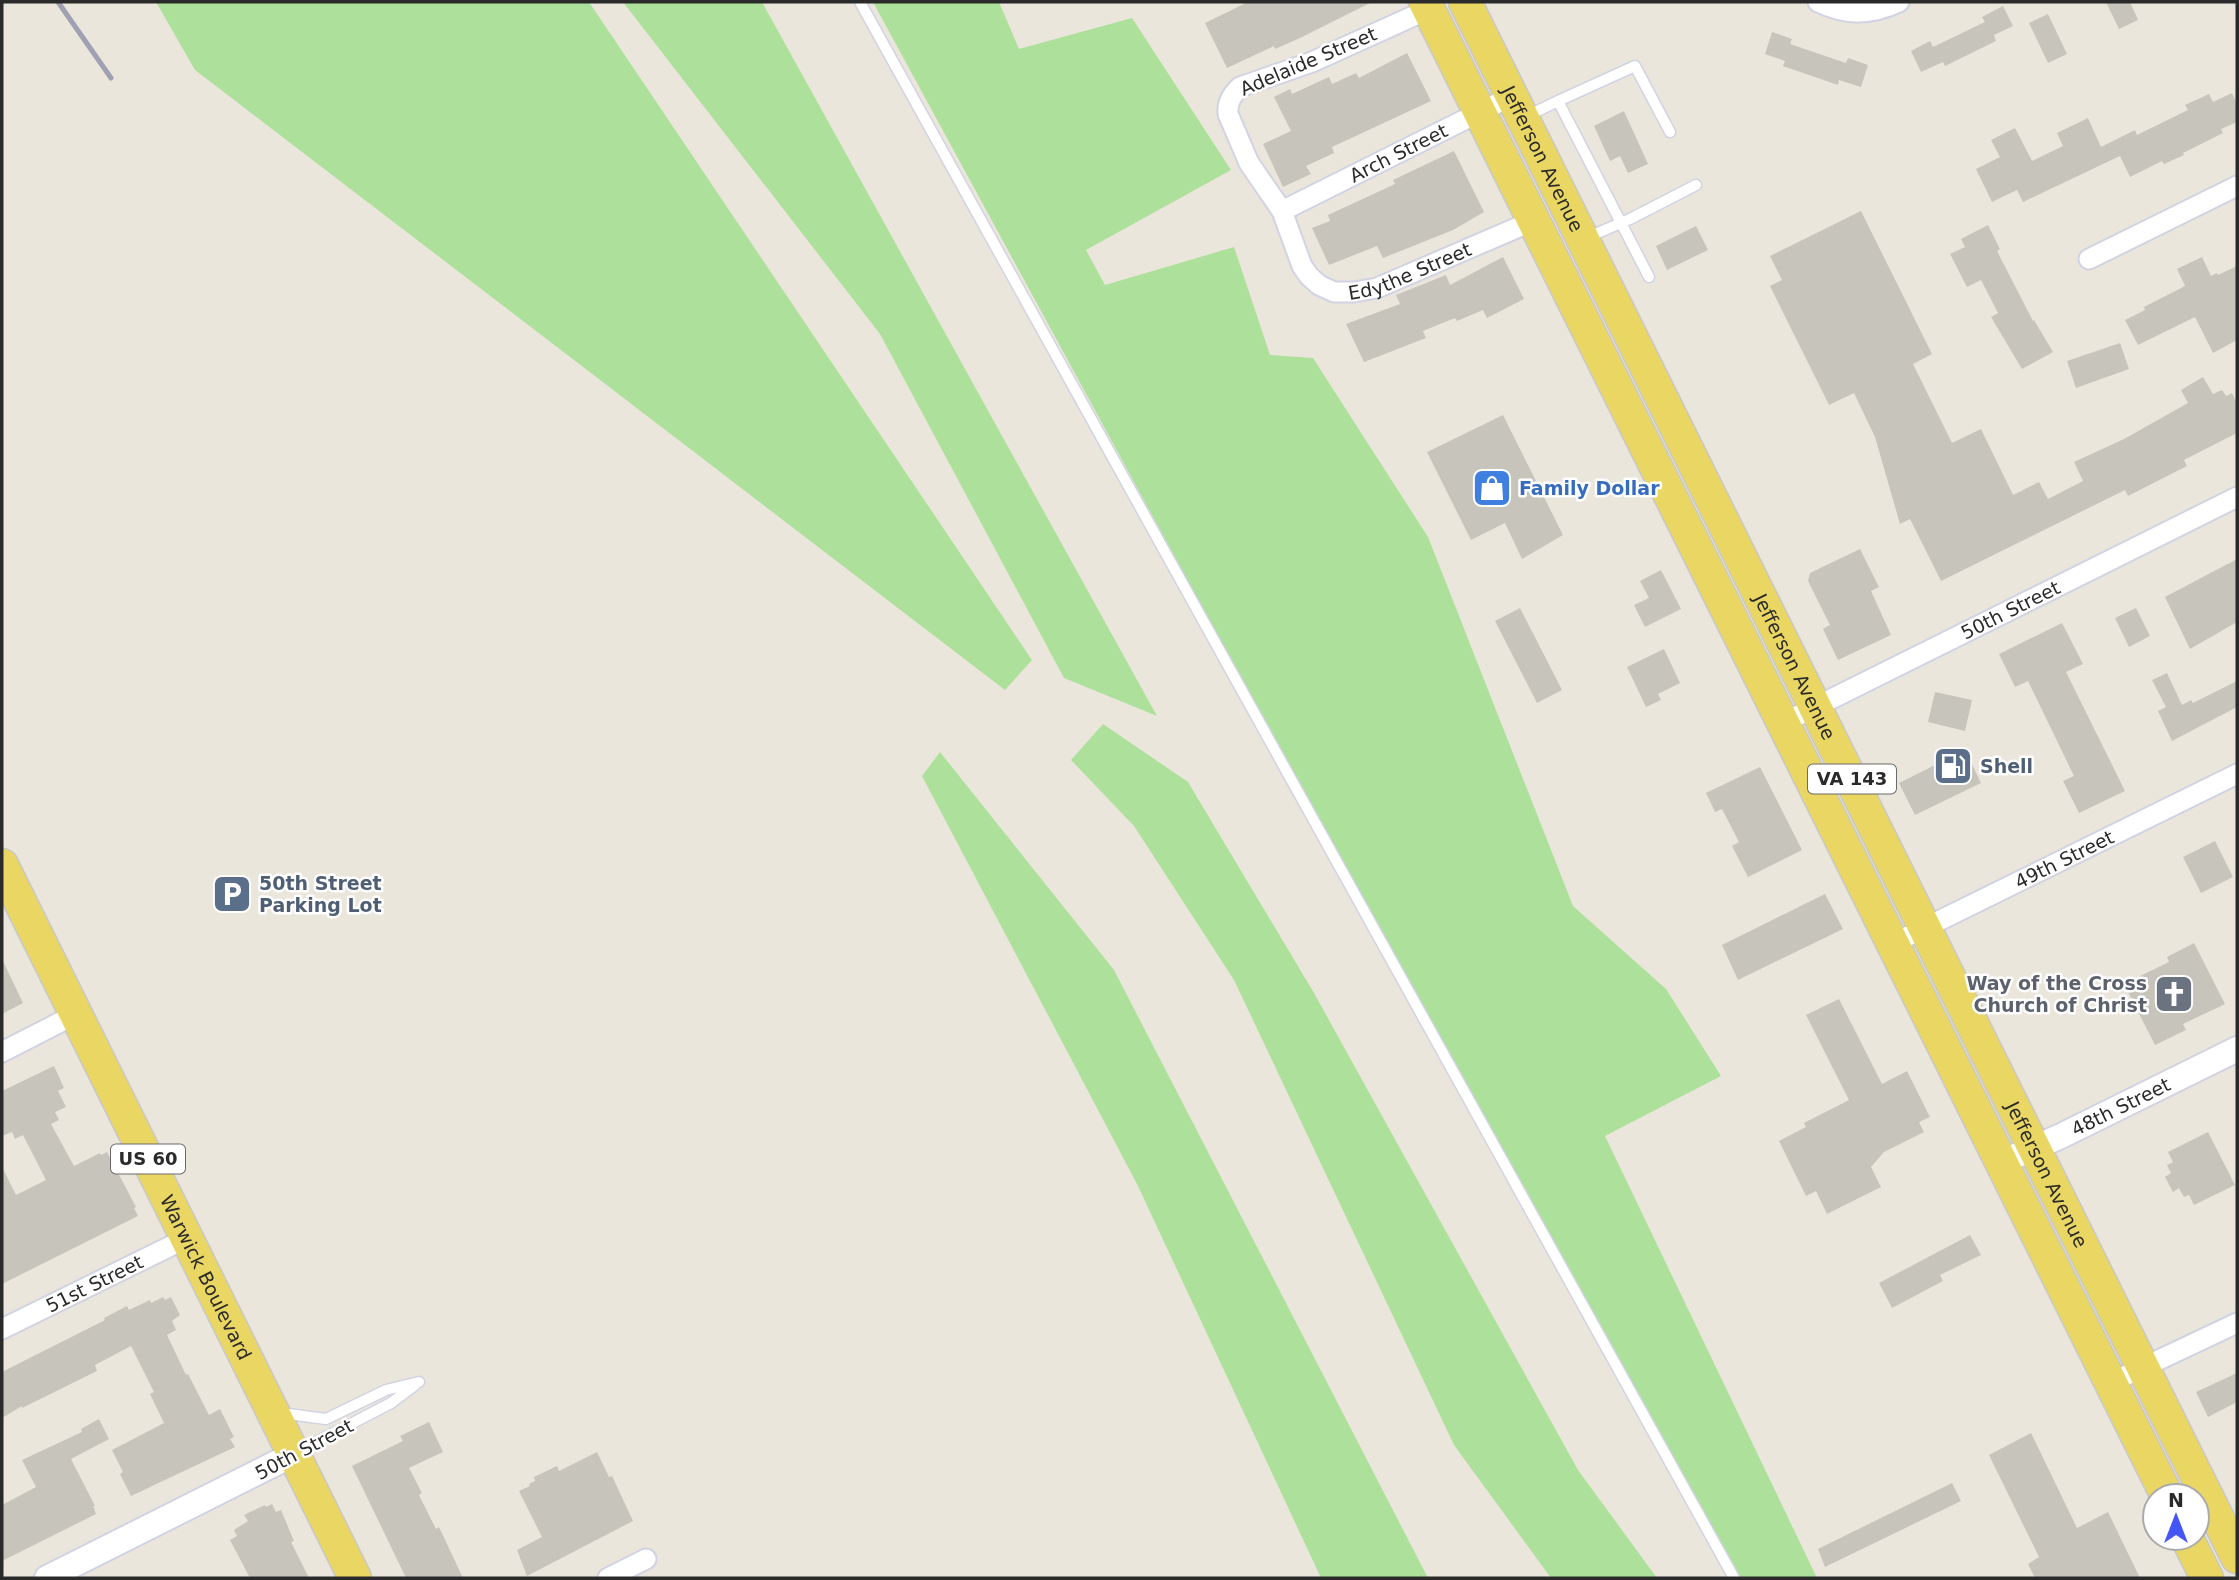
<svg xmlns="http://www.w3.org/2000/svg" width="2239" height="1580" viewBox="0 0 2239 1580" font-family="'DejaVu Sans',sans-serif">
<rect width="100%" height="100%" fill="#ebe6dc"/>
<path fill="#ade09b" d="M 156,2 L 589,2 L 1032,660 L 1005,690 L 195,70 Z
M 623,2 L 762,2 L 1157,716 L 1064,678 L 880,334 Z
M 873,2 L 999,2 L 1019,49 L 1132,18 L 1231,170 L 1086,250 L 1105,285 L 1234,247 L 1270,355 L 1313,358 L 1428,537 L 1573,906 L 1666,989 L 1721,1076 L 1605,1136 L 1817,1578 L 1730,1578 Z
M 1103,724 L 1188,782 L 1314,993 L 1578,1470 L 1657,1578 L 1551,1578 L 1454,1445 L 1234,980 L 1134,826 L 1071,760 Z
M 940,752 L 1114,970 L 1428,1578 L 1321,1578 L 1137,1184 L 922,776 Z"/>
<path fill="#c7c4bb" d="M 1248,2 L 1372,2 L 1300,38 L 1275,49 L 1274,46 L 1227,68 L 1205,23 Z
M 2106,2 L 2130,2 L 2138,20 L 2119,29 Z
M 2003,6 L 2013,26 L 1994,35 L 1996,41 L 1945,66 L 1943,62 L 1921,72 L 1911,51 L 1930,41 L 1933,47 L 1985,22 L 1982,17 Z
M 2048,14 L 2067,54 L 2048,63 L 2029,23 Z
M 1772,32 L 1792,39 L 1790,44 L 1846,63 L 1848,58 L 1868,65 L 1861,87 L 1839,80 L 1838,85 L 1783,66 L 1785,61 L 1765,54 Z
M 1407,53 L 1431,101 L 1332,147 L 1334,153 L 1306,166 L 1311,174 L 1283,187 L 1263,144 L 1291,131 L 1274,97 L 1290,89 L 1292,94 L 1329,77 L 1332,84 L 1356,73 L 1359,78 Z
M 2232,93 L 2237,104 L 2237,122 L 2221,129 L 2223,133 L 2183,153 L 2184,155 L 2164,164 L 2162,161 L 2130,177 L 2120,156 L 2023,202 L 2017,190 L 1992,202 L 1976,169 L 2000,157 L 1991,140 L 2015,128 L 2032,161 L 2063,146 L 2057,133 L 2088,118 L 2101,147 L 2135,130 L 2137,135 L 2188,110 L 2185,105 L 2209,94 L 2213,102 Z
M 1624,111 L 1648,164 L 1628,173 L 1620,156 L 1610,161 L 1594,126 Z
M 1454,151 L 1484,212 L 1453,230 L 1383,258 L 1377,246 L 1329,265 L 1312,228 L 1330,221 L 1328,215 L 1395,184 L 1393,180 Z
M 1861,211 L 1932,354 L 1913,364 L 1952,443 L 1981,429 L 2013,495 L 2039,482 L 2048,499 L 2083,481 L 2074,462 L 2124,439 L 2188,403 L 2181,390 L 2203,377 L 2213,394 L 2222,390 L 2226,396 L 2232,393 L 2237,403 L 2237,433 L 2184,460 L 2187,466 L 2128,496 L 2125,490 L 1941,581 L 1910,519 L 1900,524 L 1875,437 L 1854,393 L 1829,405 L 1770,286 L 1782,280 L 1770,256 Z
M 1988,225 L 2000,249 L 1997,251 L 2033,321 L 2034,320 L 2053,352 L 2022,369 L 1991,317 L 1998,313 L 1981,280 L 1967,287 L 1950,254 L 1965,247 L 1961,239 Z
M 1696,226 L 1708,250 L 1667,270 L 1656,246 Z
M 1503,257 L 1524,299 L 1487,318 L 1483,310 L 1457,321 L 1455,318 L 1423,331 L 1426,338 L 1364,362 L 1346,324 L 1400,304 L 1396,295 L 1446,275 L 1450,285 Z
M 2202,257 L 2211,276 L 2217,273 L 2218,275 L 2237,266 L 2237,340 L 2213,353 L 2195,317 L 2138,345 L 2125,320 L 2145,310 L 2144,307 L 2185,286 L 2177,269 Z
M 2120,343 L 2129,369 L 2076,388 L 2067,361 Z
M 1503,415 L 1563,535 L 1522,559 L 1505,523 L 1471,540 L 1427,452 Z
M 1860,549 L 1879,587 L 1871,591 L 1891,635 L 1838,660 L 1823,629 L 1830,625 L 1808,581 L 1810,573 Z
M 2237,559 L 2237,622 L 2190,649 L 2165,597 Z
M 1661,570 L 1681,609 L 1645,627 L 1634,605 L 1649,598 L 1640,581 Z
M 1520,608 L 1562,690 L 1537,703 L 1495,621 Z
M 2136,608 L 2150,636 L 2129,647 L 2115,618 Z
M 2062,623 L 2083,664 L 2066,672 L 2125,791 L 2079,813 L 2063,781 L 2074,776 L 2028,681 L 2015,687 L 1999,654 Z
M 1664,649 L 1680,683 L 1658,694 L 1661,700 L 1646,707 L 1627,667 Z
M 2167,673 L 2182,705 L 2191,700 L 2193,703 L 2237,681 L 2237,707 L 2172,741 L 2158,711 L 2166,707 L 2152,680 Z
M 1935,692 L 1972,700 L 1965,731 L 1928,722 Z
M 1965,750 L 1981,783 L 1915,815 L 1899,783 Z
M 1760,767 L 1802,850 L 1748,877 L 1732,846 L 1739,842 L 1722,809 L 1715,812 L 1706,793 Z
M 2215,841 L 2233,877 L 2201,893 L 2183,857 Z
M 1825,894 L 1843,929 L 1738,980 L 1722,945 Z
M 2194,943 L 2225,1004 L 2183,1024 L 2186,1030 L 2155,1045 L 2124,984 L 2169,962 L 2167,957 Z
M 2,959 L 23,1003 L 2,1014 Z
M 1839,999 L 1882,1084 L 1907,1071 L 1930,1117 L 1919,1122 L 1924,1132 L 1884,1152 L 1871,1167 L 1881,1187 L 1827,1214 L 1816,1191 L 1806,1196 L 1779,1141 L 1806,1127 L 1804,1123 L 1849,1100 L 1806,1015 Z
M 54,1066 L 64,1088 L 58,1091 L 66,1107 L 55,1112 L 59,1120 L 51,1124 L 74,1166 L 100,1153 L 101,1155 L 107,1152 L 136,1207 L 134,1208 L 138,1216 L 2,1284 L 2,1167 L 16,1195 L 46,1180 L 23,1135 L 15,1139 L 12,1132 L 2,1136 L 2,1091 Z
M 2208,1132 L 2235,1185 L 2194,1205 L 2189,1195 L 2184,1197 L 2179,1188 L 2173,1192 L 2165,1177 L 2171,1173 L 2167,1165 L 2173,1162 L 2168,1152 Z
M 1970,1235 L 1981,1255 L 1940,1275 L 1943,1281 L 1892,1308 L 1879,1283 Z
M 163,1297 L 165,1300 L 171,1297 L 180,1315 L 172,1321 L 176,1330 L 167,1335 L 186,1375 L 188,1374 L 209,1415 L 220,1409 L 234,1437 L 230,1439 L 235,1447 L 131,1496 L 120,1474 L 123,1472 L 112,1450 L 164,1423 L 150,1394 L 154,1392 L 131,1346 L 95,1365 L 97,1371 L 22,1408 L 22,1406 L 2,1418 L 2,1372 L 105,1320 L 104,1318 L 127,1306 L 129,1310 L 150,1300 L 151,1303 Z
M 2237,1373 L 2237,1402 L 2208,1417 L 2196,1392 Z
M 99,1419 L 109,1439 L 71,1459 L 95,1506 L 93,1506 L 96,1514 L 2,1561 L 2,1505 L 36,1487 L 22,1460 L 82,1432 L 81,1429 Z
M 429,1422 L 443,1452 L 409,1468 L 422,1493 L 419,1495 L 436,1529 L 439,1527 L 463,1578 L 406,1578 L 352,1466 L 403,1441 L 400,1436 Z
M 2031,1433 L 2077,1528 L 2108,1512 L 2140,1578 L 2035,1578 L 2028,1564 L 2039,1557 L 1989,1455 Z
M 597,1452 L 609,1477 L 612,1476 L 633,1521 L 527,1576 L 517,1550 L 542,1537 L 519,1491 L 530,1486 L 529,1484 L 535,1481 L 534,1477 L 557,1466 L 559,1471 Z
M 1952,1483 L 1961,1501 L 1825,1567 L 1818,1549 Z
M 272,1504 L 276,1512 L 281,1510 L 294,1541 L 291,1542 L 309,1578 L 250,1578 L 230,1540 L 237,1536 L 234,1530 L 248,1521 L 244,1515 L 265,1505 L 266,1507 Z"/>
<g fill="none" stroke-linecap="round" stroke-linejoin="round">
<g stroke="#d2d3e2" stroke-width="13">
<path id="service" d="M 860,2 L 1734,1578
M 1558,101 L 1635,66 L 1670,132
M 1525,117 L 1558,101 L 1649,277
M 1586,238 L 1630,219 L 1696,185
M 281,1413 L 326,1419 L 386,1390 L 419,1382
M 297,1452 L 391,1403 L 415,1385"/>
</g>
<g stroke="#d2d3e2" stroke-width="23">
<g id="minor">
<path d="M 1818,2 C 1847,16 1871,15 1899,2"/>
<path id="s1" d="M 1429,9 L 1312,62 L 1240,87 C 1232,95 1227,102 1228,114 L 1249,163 L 1282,211 L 1302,266 L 1309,276 L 1319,285 L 1334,292 L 1354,292 L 1377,288 L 1535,220"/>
<path id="s2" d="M 1282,211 L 1512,96"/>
<path d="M 2089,259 L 2237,186"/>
<path id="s3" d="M 1783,723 L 2237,497"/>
<path id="s4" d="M 1892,944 L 2237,774"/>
<path d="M 2,1052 L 76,1014"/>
<path id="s5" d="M 2,1329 L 187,1238"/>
<path d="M 2110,1383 L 2237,1323"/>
<path d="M 608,1578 L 646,1559"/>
</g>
</g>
<g stroke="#d2d3e2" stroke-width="28">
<g id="tertiary">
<path id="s6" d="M 2002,1162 L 2061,1136 L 2237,1049"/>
<path d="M 47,1578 L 294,1454"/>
</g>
</g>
<g stroke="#c8c8c8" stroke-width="35">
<g id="primary">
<path d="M 1425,2 L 2167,1496"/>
<path id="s7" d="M 1465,2 L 2237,1557"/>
<path id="s8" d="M 2,865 L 355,1578"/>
<path d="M 2187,1538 L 2207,1578"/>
</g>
</g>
<use href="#service" stroke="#fff" stroke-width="10"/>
<use href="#minor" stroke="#fff" stroke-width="19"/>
<use href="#tertiary" stroke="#fff" stroke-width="24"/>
<use href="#primary" stroke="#ead663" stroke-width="32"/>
<path stroke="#9fa1b3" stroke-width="5" d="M 58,2 L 111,78"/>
</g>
<defs>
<g id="shop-square" transform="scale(2.0125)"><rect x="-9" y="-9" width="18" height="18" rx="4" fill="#3f7fe0" stroke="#fff"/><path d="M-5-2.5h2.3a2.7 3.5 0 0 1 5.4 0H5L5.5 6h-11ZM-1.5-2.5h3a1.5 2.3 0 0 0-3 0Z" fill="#fff"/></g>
<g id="fuel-square" transform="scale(2.0125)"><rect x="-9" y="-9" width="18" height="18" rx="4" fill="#5c6f8a" stroke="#fff"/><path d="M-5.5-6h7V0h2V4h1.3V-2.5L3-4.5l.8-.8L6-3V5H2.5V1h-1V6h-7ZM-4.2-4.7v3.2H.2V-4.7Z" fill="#fff"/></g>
<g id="parking-square" transform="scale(2.0125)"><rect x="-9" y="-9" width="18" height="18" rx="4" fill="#5c6f8a" stroke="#fff"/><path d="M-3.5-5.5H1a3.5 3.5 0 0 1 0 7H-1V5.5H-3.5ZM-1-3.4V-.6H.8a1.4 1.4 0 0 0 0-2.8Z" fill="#fff"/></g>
<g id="church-square" transform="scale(2.0125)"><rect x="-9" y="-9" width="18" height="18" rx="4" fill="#6b7280" stroke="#fff"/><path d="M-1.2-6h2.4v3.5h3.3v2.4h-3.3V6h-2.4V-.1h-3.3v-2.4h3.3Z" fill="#fff"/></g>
</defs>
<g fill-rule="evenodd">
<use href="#shop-square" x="1492" y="488"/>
<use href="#fuel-square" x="1953" y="766"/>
<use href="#parking-square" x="232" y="894"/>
<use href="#church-square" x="2174" y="994"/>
</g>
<g text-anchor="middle" stroke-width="5" stroke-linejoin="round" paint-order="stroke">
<g fill="#fff" stroke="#6a6a6a" stroke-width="2">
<rect x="1808" y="764.5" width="88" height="29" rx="5"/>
<rect x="111" y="1144.5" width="74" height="29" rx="5"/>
</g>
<g font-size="18" font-weight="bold" fill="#2a2a2a">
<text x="1852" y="785">VA 143</text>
<text x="148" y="1165">US 60</text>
</g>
<g font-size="19" fill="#2a2a2a" stroke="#fff">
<text transform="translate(1308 61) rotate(-23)" y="7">Adelaide Street</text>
<text dy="7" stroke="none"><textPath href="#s2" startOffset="130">Arch Street</textPath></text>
<text dy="7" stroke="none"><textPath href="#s7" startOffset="175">Jefferson Avenue</textPath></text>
<text dy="7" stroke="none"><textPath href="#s1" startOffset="527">Edythe Street</textPath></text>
<text dy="7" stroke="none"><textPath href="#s3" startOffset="254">50th Street</textPath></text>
<text dy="7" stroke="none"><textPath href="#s7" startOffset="742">Jefferson Avenue</textPath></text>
<text dy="7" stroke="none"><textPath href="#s4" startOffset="192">49th Street</textPath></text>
<text dy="7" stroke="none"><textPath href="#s6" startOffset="131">48th Street</textPath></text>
<text dy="7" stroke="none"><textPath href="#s7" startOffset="1309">Jefferson Avenue</textPath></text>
<text dy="7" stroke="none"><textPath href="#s8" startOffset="460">Warwick Boulevard</textPath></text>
<text dy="7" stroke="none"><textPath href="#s5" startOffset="103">51st Street</textPath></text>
<text transform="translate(304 1449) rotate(-28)" y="7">50th Street</text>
</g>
<g font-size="19" font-weight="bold" fill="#366cbe" stroke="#fff" text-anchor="start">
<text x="1519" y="495">Family Dollar</text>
</g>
<g font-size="19" font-weight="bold" fill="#4e5e75" stroke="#fff" text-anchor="start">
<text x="1980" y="773">Shell</text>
<text x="259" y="890">50th Street<tspan x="259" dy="22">Parking Lot</tspan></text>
</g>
<g font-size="19" font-weight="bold" fill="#5b616d" stroke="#fff" text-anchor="end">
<text x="2147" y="990">Way of the Cross<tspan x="2147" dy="22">Church of Christ</tspan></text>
</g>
</g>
<rect width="2239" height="1580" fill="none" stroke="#2a2a2a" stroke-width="7"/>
<g transform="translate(2176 1517)"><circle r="33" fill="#ffffff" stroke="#aaaaaa" stroke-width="2"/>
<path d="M0-5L12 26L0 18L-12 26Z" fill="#4355f2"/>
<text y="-10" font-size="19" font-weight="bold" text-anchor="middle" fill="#2a2a2a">N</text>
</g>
</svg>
